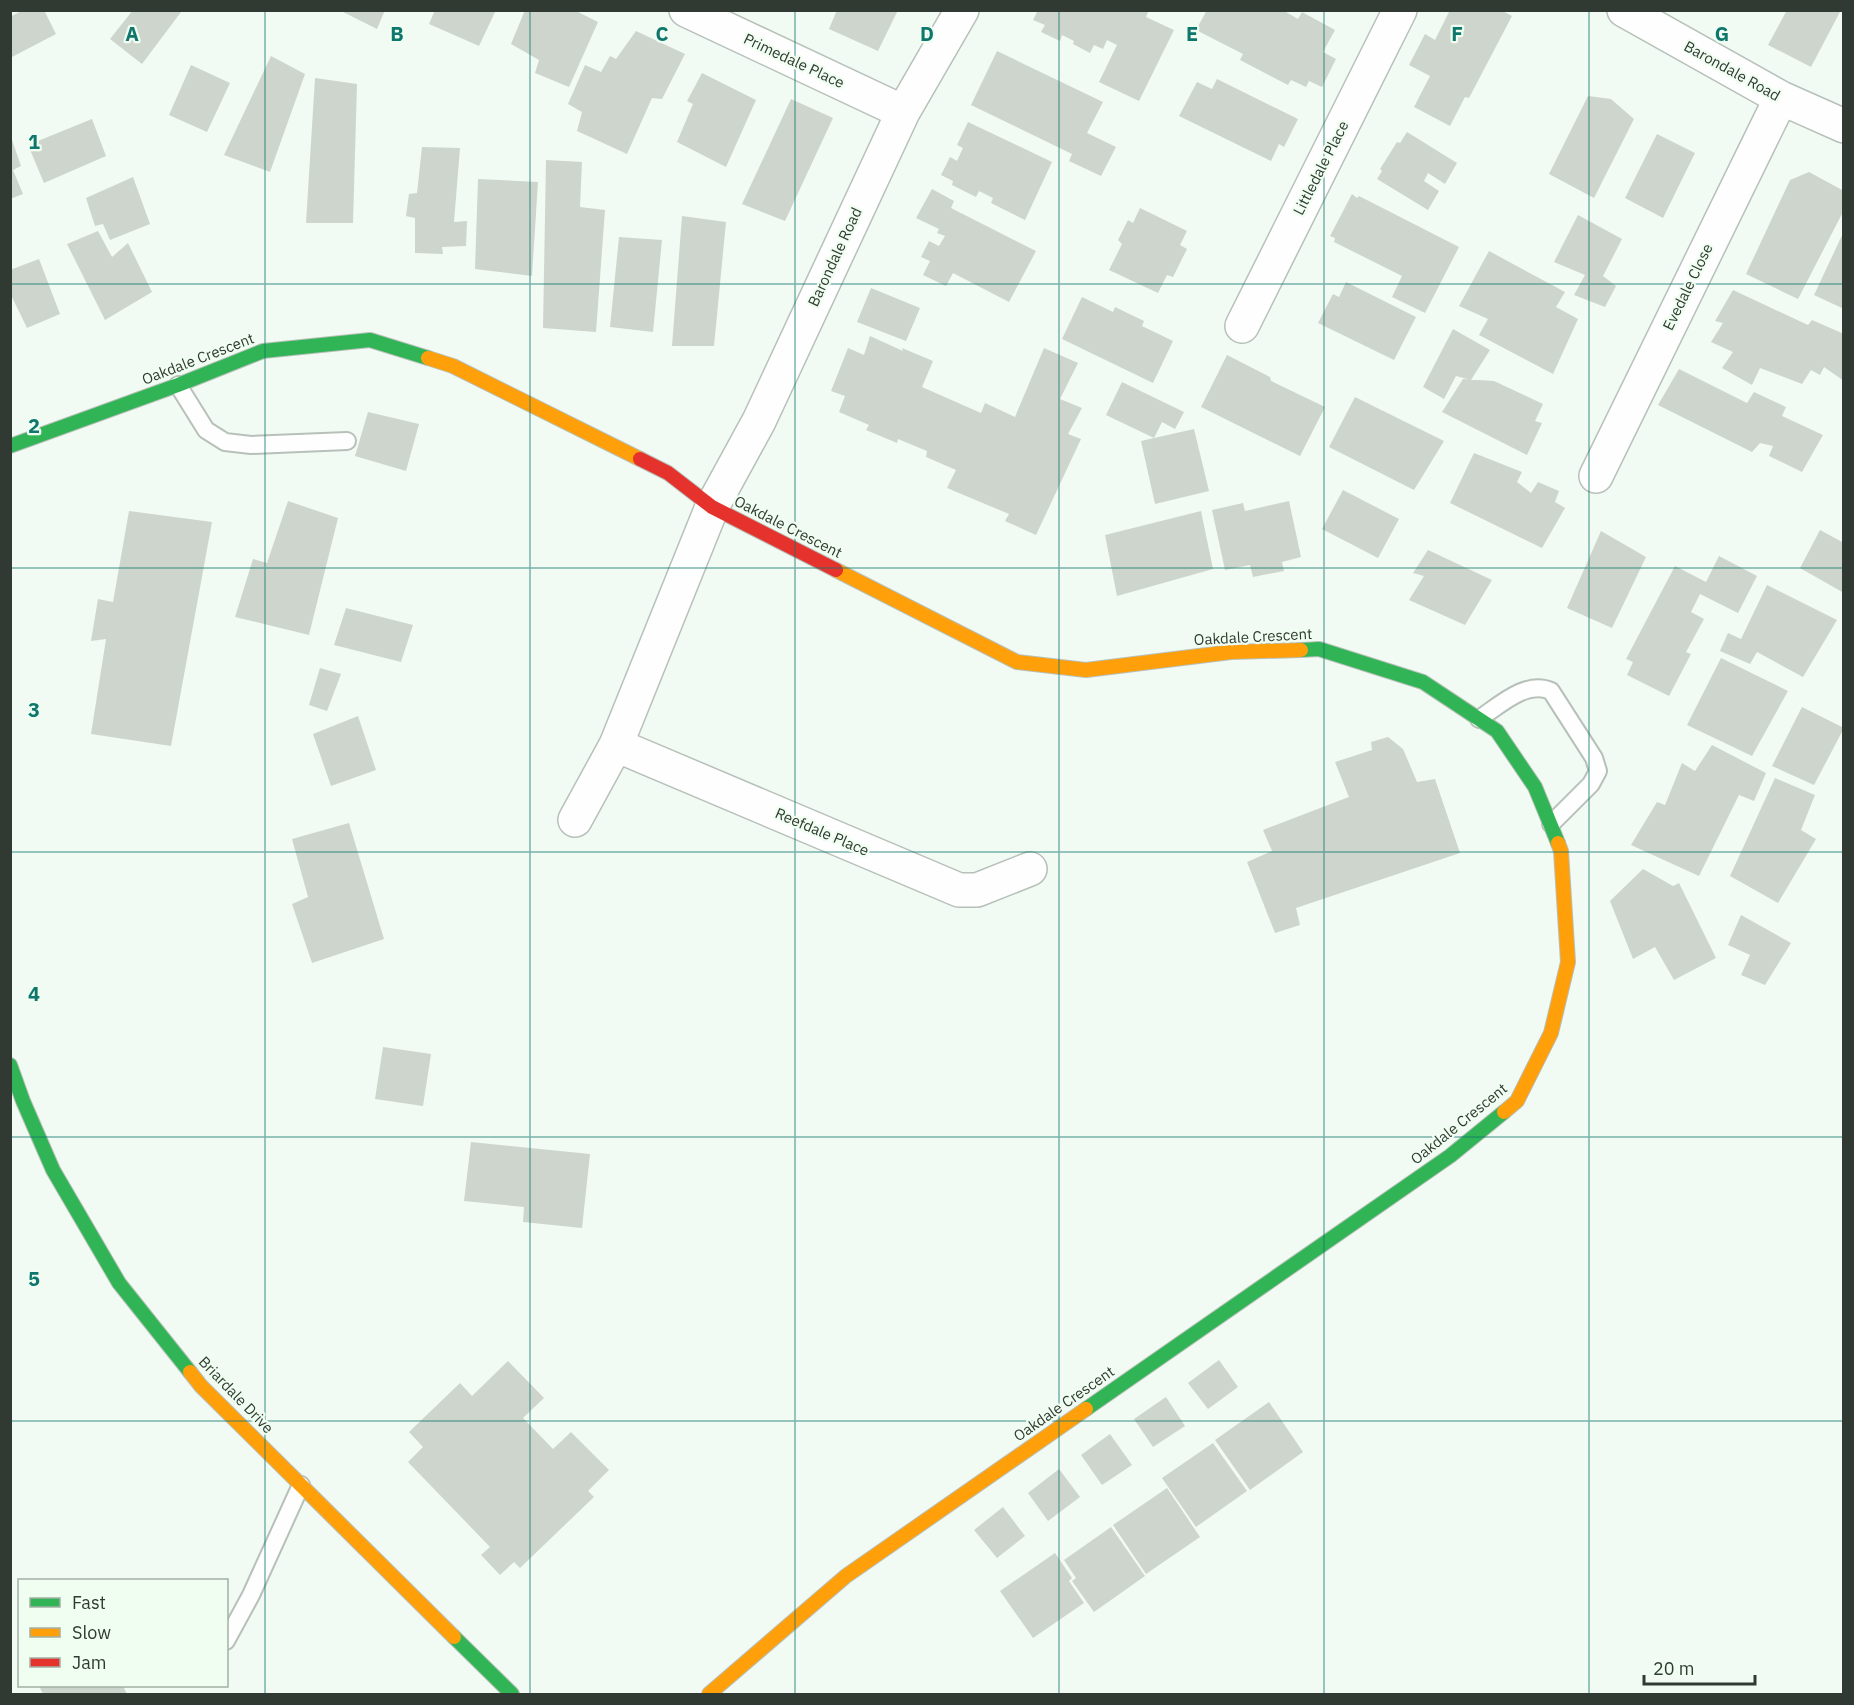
<svg xmlns="http://www.w3.org/2000/svg" width="1854" height="1705" viewBox="0 0 1854 1705" font-family="'IBM Plex Sans',sans-serif">
<rect width="100%" height="100%" fill="#f2faf4"/>
<path fill="#ced5cc" d="M 23,10 L 44,10 L 56,34 L 10,58 L 10,17 Z
M 133,10 L 181,12 L 142,64 L 110,39 Z
M 339,10 L 385,10 L 377,29 Z
M 435,10 L 496,10 L 479,46 L 429,24 Z
M 525,10 L 574,10 L 598,22 L 569,87 L 535,73 L 539,60 L 511,44 Z
M 837,10 L 898,10 L 878,51 L 829,29 Z
M 1038,10 L 1149,10 L 1146,17 L 1174,30 L 1139,101 L 1099,82 L 1117,45 L 1107,40 L 1103,49 L 1094,45 L 1090,53 L 1073,44 L 1074,41 L 1062,35 L 1060,41 L 1041,32 L 1045,25 L 1033,20 Z
M 1207,10 L 1287,10 L 1286,12 L 1298,19 L 1302,12 L 1335,30 L 1323,52 L 1336,59 L 1322,87 L 1309,81 L 1306,87 L 1291,80 L 1288,85 L 1240,60 L 1243,54 L 1196,30 Z
M 1450,10 L 1501,10 L 1512,16 L 1469,98 L 1465,97 L 1450,126 L 1414,107 L 1430,76 L 1409,65 L 1425,34 L 1435,40 Z
M 1787,10 L 1841,10 L 1811,67 L 1768,45 Z
M 636,31 L 685,54 L 662,99 L 652,98 L 627,154 L 577,131 L 582,112 L 568,104 L 585,65 L 601,72 L 610,56 L 616,59 Z
M 997,51 L 1103,102 L 1087,133 L 1116,147 L 1101,176 L 1069,161 L 1072,154 L 971,105 Z
M 271,56 L 305,74 L 270,172 L 224,155 Z
M 191,65 L 230,83 L 207,132 L 169,115 Z
M 702,73 L 756,100 L 726,167 L 677,142 L 693,104 L 687,101 Z
M 315,78 L 357,84 L 353,223 L 306,223 Z
M 1217,79 L 1298,119 L 1284,147 L 1279,144 L 1271,161 L 1179,116 L 1197,82 L 1212,89 Z
M 1588,96 L 1611,99 L 1634,119 L 1594,198 L 1549,174 Z
M 791,99 L 833,118 L 785,221 L 742,204 Z
M 92,119 L 106,156 L 44,183 L 28,145 Z
M 968,122 L 1052,162 L 1025,220 L 991,203 L 993,198 L 979,191 L 976,197 L 952,185 L 953,181 L 941,175 L 950,157 L 957,161 L 963,148 L 957,145 Z
M 1407,132 L 1457,163 L 1445,184 L 1428,173 L 1424,181 L 1439,191 L 1428,210 L 1377,179 L 1382,171 L 1380,169 L 1397,142 L 1400,143 Z
M 1657,134 L 1695,153 L 1663,218 L 1625,198 Z
M 11,137 L 21,166 L 13,170 L 23,194 L 10,199 Z
M 422,147 L 460,148 L 454,222 L 467,221 L 466,246 L 442,247 L 443,254 L 415,253 L 415,218 L 406,216 L 409,194 L 417,193 Z
M 546,160 L 582,162 L 580,207 L 605,210 L 596,332 L 543,328 Z
M 1809,172 L 1844,191 L 1844,210 L 1798,299 L 1746,274 L 1790,180 Z
M 133,177 L 150,224 L 110,240 L 103,224 L 95,226 L 86,198 Z
M 478,179 L 538,182 L 532,276 L 475,269 Z
M 932,189 L 954,201 L 951,208 L 1036,251 L 1009,302 L 953,273 L 946,286 L 923,275 L 930,261 L 921,257 L 929,241 L 939,246 L 945,236 L 937,233 L 939,229 L 916,218 Z
M 1352,194 L 1357,198 L 1359,196 L 1459,247 L 1425,313 L 1392,297 L 1402,276 L 1334,242 L 1335,238 L 1330,236 Z
M 1140,208 L 1187,231 L 1180,245 L 1187,249 L 1173,277 L 1167,275 L 1158,293 L 1109,270 L 1122,244 L 1118,240 L 1128,220 L 1133,223 Z
M 1578,215 L 1622,239 L 1603,276 L 1616,286 L 1605,307 L 1574,295 L 1585,275 L 1554,262 Z
M 682,216 L 726,222 L 714,346 L 672,346 Z
M 98,231 L 112,257 L 128,243 L 152,292 L 105,320 L 67,244 Z
M 1844,231 L 1844,309 L 1814,295 Z
M 619,237 L 662,240 L 653,332 L 610,327 Z
M 1489,251 L 1565,292 L 1556,307 L 1578,319 L 1553,374 L 1479,335 L 1488,319 L 1459,306 Z
M 39,259 L 60,314 L 27,328 L 10,293 L 10,270 Z
M 1346,282 L 1416,317 L 1394,360 L 1318,323 L 1333,294 L 1339,297 Z
M 871,288 L 920,308 L 906,341 L 857,322 Z
M 1733,290 L 1808,325 L 1812,320 L 1844,334 L 1844,381 L 1824,367 L 1820,375 L 1811,370 L 1802,384 L 1760,368 L 1752,385 L 1722,368 L 1733,352 L 1711,342 L 1723,323 L 1715,321 Z
M 1082,297 L 1113,312 L 1115,307 L 1144,321 L 1142,326 L 1173,341 L 1153,383 L 1062,339 Z
M 1453,329 L 1490,350 L 1471,380 L 1456,376 L 1444,399 L 1423,387 Z
M 870,336 L 903,351 L 902,348 L 933,361 L 922,387 L 981,413 L 985,403 L 1015,417 L 1044,348 L 1078,363 L 1060,399 L 1082,408 L 1068,434 L 1081,439 L 1036,535 L 1005,521 L 1009,514 L 947,488 L 956,470 L 926,457 L 927,451 L 898,439 L 897,443 L 866,430 L 869,425 L 839,412 L 845,396 L 831,391 L 848,348 L 864,355 Z
M 1227,355 L 1270,377 L 1271,381 L 1325,407 L 1300,456 L 1201,407 Z
M 1679,369 L 1747,403 L 1754,392 L 1786,407 L 1782,416 L 1823,435 L 1802,472 L 1769,456 L 1773,446 L 1760,443 L 1752,452 L 1658,405 Z
M 1463,379 L 1494,381 L 1543,404 L 1535,421 L 1542,423 L 1527,455 L 1442,412 Z
M 1122,382 L 1184,412 L 1175,429 L 1162,422 L 1154,438 L 1106,415 Z
M 1355,397 L 1444,441 L 1414,490 L 1329,447 Z
M 368,412 L 419,424 L 406,471 L 355,456 Z
M 1194,429 L 1209,491 L 1155,504 L 1141,441 Z
M 1474,453 L 1522,472 L 1517,482 L 1531,493 L 1538,482 L 1559,491 L 1555,502 L 1565,508 L 1542,548 L 1450,503 Z
M 1343,490 L 1399,519 L 1378,558 L 1322,529 Z
M 288,501 L 338,518 L 309,635 L 235,617 L 253,559 L 267,563 Z
M 1289,501 L 1301,557 L 1282,562 L 1284,571 L 1253,577 L 1250,565 L 1225,570 L 1212,510 L 1243,503 L 1245,511 Z
M 129,511 L 212,522 L 171,746 L 91,734 L 106,639 L 91,641 L 98,599 L 113,602 Z
M 1201,511 L 1213,569 L 1117,596 L 1105,535 Z
M 1820,530 L 1844,543 L 1844,593 L 1800,568 Z
M 1601,531 L 1646,557 L 1612,628 L 1567,608 Z
M 1428,550 L 1492,580 L 1465,625 L 1409,600 L 1424,576 L 1413,573 Z
M 1719,556 L 1757,576 L 1738,613 L 1700,594 L 1691,612 L 1704,619 L 1686,652 L 1691,654 L 1669,696 L 1627,675 L 1633,662 L 1626,659 L 1675,566 L 1706,582 Z
M 1767,585 L 1837,620 L 1803,677 L 1757,652 L 1750,664 L 1720,651 L 1728,633 L 1741,639 Z
M 346,608 L 413,625 L 401,662 L 334,645 Z
M 1721,658 L 1788,691 L 1752,756 L 1687,725 Z
M 320,668 L 341,674 L 327,711 L 309,705 Z
M 1802,707 L 1844,728 L 1814,785 L 1772,766 Z
M 358,716 L 376,770 L 331,786 L 313,734 Z
M 1388,737 L 1403,749 L 1417,782 L 1435,779 L 1460,853 L 1296,908 L 1300,925 L 1275,933 L 1247,862 L 1272,851 L 1263,830 L 1349,797 L 1335,762 L 1372,750 L 1371,742 Z
M 1712,745 L 1766,773 L 1754,801 L 1739,795 L 1699,876 L 1631,845 L 1657,802 L 1665,805 L 1682,763 L 1695,771 Z
M 1775,778 L 1815,795 L 1801,830 L 1816,839 L 1778,903 L 1730,876 Z
M 349,823 L 384,939 L 312,963 L 292,904 L 308,897 L 292,839 Z
M 1643,869 L 1673,886 L 1679,883 L 1716,958 L 1674,980 L 1655,947 L 1633,959 L 1610,901 Z
M 1741,915 L 1791,943 L 1765,985 L 1741,975 L 1750,955 L 1728,945 Z
M 383,1047 L 431,1054 L 423,1106 L 375,1099 Z
M 471,1142 L 590,1154 L 582,1228 L 523,1222 L 524,1207 L 464,1201 Z
M 1219,1360 L 1238,1387 L 1208,1409 L 1188,1383 Z
M 508,1361 L 544,1398 L 523,1418 L 553,1449 L 571,1432 L 609,1470 L 588,1491 L 594,1497 L 520,1568 L 514,1562 L 500,1575 L 481,1555 L 490,1547 L 408,1462 L 423,1447 L 409,1432 L 460,1383 L 472,1396 Z
M 1166,1397 L 1185,1426 L 1153,1447 L 1134,1419 Z
M 1269,1402 L 1303,1452 L 1250,1490 L 1215,1440 Z
M 1110,1434 L 1132,1465 L 1102,1485 L 1081,1455 Z
M 1213,1443 L 1247,1491 L 1196,1527 L 1162,1478 Z
M 1059,1469 L 1080,1497 L 1048,1521 L 1028,1493 Z
M 1167,1488 L 1200,1537 L 1146,1574 L 1113,1525 Z
M 1003,1507 L 1025,1536 L 997,1558 L 974,1530 Z
M 1111,1527 L 1145,1576 L 1094,1612 L 1072,1581 L 1076,1578 L 1064,1560 Z
M 1055,1553 L 1072,1578 L 1069,1581 L 1084,1603 L 1033,1638 L 1000,1591 Z
M 39,1686 L 123,1686 L 127,1694 L 43,1694 Z"/>
<g fill="none" stroke-linecap="round" stroke-linejoin="round">
<g stroke="#b7c0b9" stroke-width="20">
<path id="lane" d="M 178,385 L 206,430 L 225,442 L 251,445 L 347,441
M 1479,719 C 1500,705 1526,680 1551,691 L 1594,758 L 1598,771 L 1591,784 L 1551,824
M 226,1641 L 251,1595 L 301,1485"/>
</g>
<g stroke="#b7c0b9" stroke-width="36">
<path id="street" d="M 686,10 L 903,112
M 1624,10 L 1781,98 L 1844,126
M 1242,326 L 1400,10
M 1596,476 L 1781,98
M 616,745 L 959,890 L 977,890 L 1030,869
M 575,820 L 616,745 L 712,507 L 759,421 L 903,112 L 962,10"/>
</g>
<g stroke="#b7c0b9" stroke-width="16">
<path id="fast" d="M 10,446 L 178,385 L 263,351 L 370,340 L 428,358
M 1301,650 L 1319,649 L 1423,682 L 1497,731 L 1535,787 L 1558,843
M 10,1065 L 23,1101 L 53,1170 L 119,1283 L 190,1372
M 1086,1409 L 1450,1156 L 1504,1112
M 454,1637 L 512,1694"/>
</g>
<g stroke="#b7c0b9" stroke-width="16">
<path id="slow" d="M 428,358 L 453,366 L 640,459
M 836,570 L 1017,662 L 1086,670 L 1231,652 L 1301,650
M 1504,1112 L 1517,1101 L 1551,1033 L 1568,962 L 1561,851 L 1558,843
M 190,1372 L 201,1386 L 454,1637
M 709,1694 L 846,1576 L 1086,1409"/>
</g>
<g stroke="#b7c0b9" stroke-width="16">
<path id="jam" d="M 640,459 L 668,473 L 712,507 L 836,570"/>
</g>
<use href="#lane" stroke="#fdfefd" stroke-width="16"/>
<use href="#street" stroke="#fdfefd" stroke-width="33"/>
<use href="#fast" stroke="#30b455" stroke-width="14"/>
<use href="#slow" stroke="#ff9f0a" stroke-width="14"/>
<use href="#jam" stroke="#e5322d" stroke-width="14"/>
</g>
<path fill="none" stroke="#0f766e" stroke-width="1.5" stroke-opacity="0.55" d="M 265,10 L 265,1694M 530,10 L 530,1694M 795,10 L 795,1694M 1059,10 L 1059,1694M 1324,10 L 1324,1694M 1589,10 L 1589,1694M 10,284 L 1844,284M 10,568 L 1844,568M 10,852 L 1844,852M 10,1137 L 1844,1137M 10,1421 L 1844,1421"/>
<g text-anchor="middle" stroke-width="4.5" stroke-linejoin="round" paint-order="stroke">
<g font-size="15" fill="#313a32" stroke="#effef1">
<text transform="translate(794 61) rotate(25)" y="5">Primedale Place</text>
<text transform="translate(1732 71) rotate(29)" y="5">Barondale Road</text>
<text transform="translate(1321 168) rotate(-63)" y="5">Littledale Place</text>
<text transform="translate(835 257) rotate(-65)" y="5">Barondale Road</text>
<text transform="translate(1688 287) rotate(-64)" y="5">Evedale Close</text>
<text transform="translate(198 359) rotate(-21)" y="5">Oakdale Crescent</text>
<text transform="translate(788 527) rotate(27)" y="5">Oakdale Crescent</text>
<text transform="translate(1253 637) rotate(-3)" y="5">Oakdale Crescent</text>
<text transform="translate(822 832) rotate(23)" y="5">Reefdale Place</text>
<text transform="translate(1459 1124) rotate(-39)" y="5">Oakdale Crescent</text>
<text transform="translate(236 1395) rotate(46)" y="5">Briardale Drive</text>
<text transform="translate(1064 1404) rotate(-35)" y="5">Oakdale Crescent</text>
</g>
</g>
<g font-size="20" text-anchor="middle" font-weight="bold" fill="#0f766e" stroke="#effef1" stroke-width="4.5" stroke-linejoin="round" paint-order="stroke">
<text x="132" y="41">A</text>
<text x="397" y="41">B</text>
<text x="662" y="41">C</text>
<text x="927" y="41">D</text>
<text x="1192" y="41">E</text>
<text x="1457" y="41">F</text>
<text x="1722" y="41">G</text>
<text x="34" y="149">1</text>
<text x="34" y="433">2</text>
<text x="34" y="717">3</text>
<text x="34" y="1001">4</text>
<text x="34" y="1286">5</text>
</g>
<rect width="1854" height="1705" fill="none" stroke="#313a32" stroke-width="24"/>
<rect x="18" y="1579" width="210" height="108" fill="#effef1" stroke="#a3b0a5" stroke-width="1.5"/>
<rect x="30" y="1598" width="30" height="9" fill="#30b455" stroke="#a3b0a5" stroke-width="1.5"/>
<text x="72" y="1609" font-size="18" fill="#313a32">Fast</text>
<rect x="30" y="1628" width="30" height="9" fill="#ff9f0a" stroke="#a3b0a5" stroke-width="1.5"/>
<text x="72" y="1639" font-size="18" fill="#313a32">Slow</text>
<rect x="30" y="1658" width="30" height="9" fill="#e5322d" stroke="#a3b0a5" stroke-width="1.5"/>
<text x="72" y="1669" font-size="18" fill="#313a32">Jam</text>
<path d="M1644 1675v9h111v-9" fill="none" stroke="#313a32" stroke-width="3"/>
<text x="1653" y="1675" font-size="18" fill="#313a32" stroke="#effef1" stroke-width="4.5" paint-order="stroke">20 m</text>
</svg>
